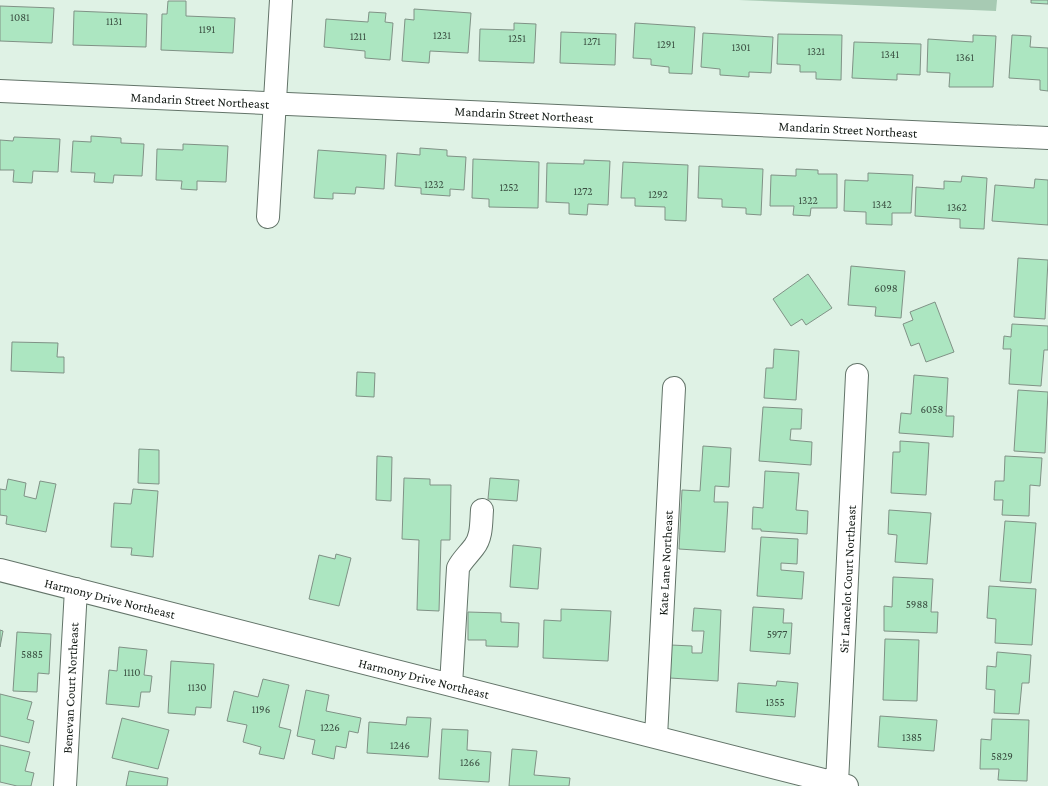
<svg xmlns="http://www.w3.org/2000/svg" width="1048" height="786" viewBox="0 0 1048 786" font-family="'Crimson Pro',serif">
<rect width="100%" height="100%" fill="#dff2e5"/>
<path fill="#a7cab3" d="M 739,0 L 997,0 L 996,11 Z"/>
<path fill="#ace6c1" stroke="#809286" d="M 1031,0 L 1048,0 L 1048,4 L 1031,3 Z
M 168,1 L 186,1 L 186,16 L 235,18 L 233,53 L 161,50 L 162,14 L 167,14 Z
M 0,6 L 54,8 L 52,43 L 0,41 Z
M 414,9 L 471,13 L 468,53 L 430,51 L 429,63 L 402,61 L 405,19 L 414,20 Z
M 74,11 L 147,14 L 146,47 L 73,45 Z
M 369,12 L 386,13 L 385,22 L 393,23 L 390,60 L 365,58 L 365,51 L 324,47 L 326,19 L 368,22 Z
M 514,23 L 536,24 L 534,63 L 479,61 L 480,29 L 514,30 Z
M 635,23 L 695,27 L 692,74 L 669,73 L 669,67 L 651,65 L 651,59 L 633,58 Z
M 561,32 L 616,34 L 615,65 L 560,63 Z
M 703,33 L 773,37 L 771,73 L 749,72 L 749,77 L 720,75 L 720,69 L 701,67 Z
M 778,34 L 842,35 L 841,80 L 816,79 L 816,72 L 800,72 L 800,65 L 777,64 Z
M 973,35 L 996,36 L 993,87 L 949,87 L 950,73 L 927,72 L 928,39 L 973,42 Z
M 1012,35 L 1031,36 L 1030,47 L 1048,48 L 1048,91 L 1040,90 L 1040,80 L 1009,78 Z
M 854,42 L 921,44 L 920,75 L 897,74 L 897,80 L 852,78 Z
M 91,136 L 121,138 L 121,143 L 144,144 L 142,176 L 114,175 L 113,183 L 94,182 L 95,173 L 71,172 L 73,141 L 91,142 Z
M 14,137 L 60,139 L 58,172 L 33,171 L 32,183 L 13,182 L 14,170 L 0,170 L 0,140 L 13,141 Z
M 183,144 L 228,146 L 226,182 L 197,181 L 197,190 L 181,189 L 182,181 L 156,180 L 157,149 L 183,150 Z
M 420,148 L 447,150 L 447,156 L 466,157 L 464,190 L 450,189 L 450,196 L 421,194 L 421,188 L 395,186 L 397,153 L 420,155 Z
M 318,150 L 386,155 L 384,189 L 356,187 L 355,194 L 333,193 L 333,199 L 314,198 Z
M 473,159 L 539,162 L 538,208 L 489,207 L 489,199 L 472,198 Z
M 584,160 L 610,161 L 608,205 L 588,204 L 587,215 L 569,214 L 569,203 L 546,202 L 547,163 L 584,164 Z
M 623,162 L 688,165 L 686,221 L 665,220 L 665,207 L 635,206 L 635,198 L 621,198 Z
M 699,166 L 763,169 L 761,215 L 746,214 L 746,208 L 722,207 L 722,199 L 698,198 Z
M 796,169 L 818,170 L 818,174 L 837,174 L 837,208 L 811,208 L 810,216 L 793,215 L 794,206 L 770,206 L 771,175 L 796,176 Z
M 868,173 L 913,175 L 911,213 L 892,213 L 892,225 L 866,224 L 866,212 L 844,211 L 845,180 L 868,181 Z
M 962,176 L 987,178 L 984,229 L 960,228 L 960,219 L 915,216 L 916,187 L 944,189 L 944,181 L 961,182 Z
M 1035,179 L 1048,180 L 1048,225 L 992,221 L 995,185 L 1034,188 Z
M 1018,258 L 1048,260 L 1045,319 L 1014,317 Z
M 851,266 L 905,271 L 901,318 L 875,316 L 876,307 L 848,305 Z
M 808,274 L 832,308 L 806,325 L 802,319 L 791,326 L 773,299 Z
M 935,302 L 954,352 L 926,362 L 919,343 L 911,346 L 903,324 L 913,320 L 910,312 Z
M 1012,324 L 1048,326 L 1048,350 L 1044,350 L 1041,386 L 1009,384 L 1011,349 L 1003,349 L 1004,336 L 1011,337 Z
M 12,342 L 58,343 L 57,357 L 64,357 L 64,373 L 11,371 Z
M 774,349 L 799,351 L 796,400 L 764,398 L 766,368 L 773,368 Z
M 357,372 L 375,373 L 374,397 L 356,396 Z
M 914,375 L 948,378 L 946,416 L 954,416 L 953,437 L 899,433 L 901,413 L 911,414 Z
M 1018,390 L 1048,392 L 1045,453 L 1014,451 Z
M 763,407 L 802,409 L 801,429 L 791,429 L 790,440 L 812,442 L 811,465 L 759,461 Z
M 900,441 L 929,443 L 926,495 L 891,493 L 893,452 L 900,452 Z
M 703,446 L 731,448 L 729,487 L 715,486 L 714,502 L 728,502 L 725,552 L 679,549 L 682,490 L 700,491 Z
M 139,449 L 159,450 L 159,484 L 138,483 Z
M 377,456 L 392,457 L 391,501 L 376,500 Z
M 1005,456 L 1042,458 L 1040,486 L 1030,485 L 1029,516 L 1002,515 L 1003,500 L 994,500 L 995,481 L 1004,481 Z
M 765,471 L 799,473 L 796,510 L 808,511 L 807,534 L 761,531 L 761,529 L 752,529 L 753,507 L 763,508 Z
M 404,478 L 430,479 L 430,485 L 451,485 L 450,540 L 441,540 L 439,611 L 417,610 L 419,540 L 402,539 Z
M 490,478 L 519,480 L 517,501 L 488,499 Z
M 8,479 L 26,483 L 24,496 L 36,499 L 40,481 L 56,484 L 46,532 L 6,524 L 7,516 L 0,515 L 0,489 L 6,490 Z
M 133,489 L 158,491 L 153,557 L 131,555 L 132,548 L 111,547 L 114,503 L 131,504 Z
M 889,510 L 931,513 L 927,564 L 895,562 L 897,535 L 888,534 Z
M 1005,521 L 1036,523 L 1031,583 L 1000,581 Z
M 761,537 L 798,539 L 797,564 L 781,563 L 781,570 L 804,572 L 802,599 L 757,596 Z
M 513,545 L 541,548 L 538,589 L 510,587 Z
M 336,554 L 351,558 L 339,606 L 309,599 L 319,555 L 335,559 Z
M 893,577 L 933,579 L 931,612 L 938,612 L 937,633 L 884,631 L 884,606 L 892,607 Z
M 989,586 L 1036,589 L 1032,645 L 995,643 L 996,619 L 987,618 Z
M 753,607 L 784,609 L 783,623 L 792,623 L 790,654 L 750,651 Z
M 694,608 L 721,610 L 718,681 L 670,678 L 671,645 L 692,646 L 692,653 L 702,653 L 704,631 L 692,631 Z
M 561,609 L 611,611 L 608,661 L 543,658 L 544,620 L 561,621 Z
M 468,612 L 501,613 L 501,622 L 519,623 L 518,647 L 486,646 L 486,640 L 468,640 Z
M 0,630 L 3,631 L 0,647 Z
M 17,632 L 51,634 L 49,674 L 38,673 L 37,692 L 13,691 Z
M 885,639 L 919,640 L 917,701 L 883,700 Z
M 119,647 L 147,650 L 144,675 L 152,676 L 150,692 L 141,692 L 139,707 L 106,704 L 109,670 L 117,671 Z
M 997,652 L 1031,655 L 1029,683 L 1022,683 L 1019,714 L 994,713 L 995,690 L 986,689 L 987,666 L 996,667 Z
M 171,661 L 214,664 L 211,708 L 196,707 L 195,715 L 168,713 Z
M 263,679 L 289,685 L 279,727 L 291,730 L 284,759 L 259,754 L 261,747 L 243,742 L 247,725 L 227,721 L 234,691 L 258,697 Z
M 777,681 L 798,683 L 795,717 L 736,712 L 738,683 L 776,686 Z
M 306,690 L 329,695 L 326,711 L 361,718 L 358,733 L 349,731 L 346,748 L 336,746 L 334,759 L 312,754 L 315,740 L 297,736 Z
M 0,694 L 32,702 L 27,719 L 34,721 L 29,743 L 0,736 Z
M 880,716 L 937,720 L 934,751 L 878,747 Z
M 407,717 L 431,718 L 428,757 L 367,753 L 369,722 L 406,725 Z
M 122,718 L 169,730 L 158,769 L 112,758 Z
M 992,719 L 1029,720 L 1027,781 L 998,780 L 999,769 L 980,769 L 981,739 L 991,740 Z
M 442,729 L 468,730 L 467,750 L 491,752 L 489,782 L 439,779 Z
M 0,745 L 30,752 L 25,771 L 34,773 L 31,786 L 17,786 L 0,782 Z
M 512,749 L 537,751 L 534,775 L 570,778 L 569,786 L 509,786 Z
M 129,771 L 168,778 L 167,786 L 126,786 Z"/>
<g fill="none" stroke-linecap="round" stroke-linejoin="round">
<g stroke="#637469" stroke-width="24">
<path id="minor" d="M 0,91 L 1048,138
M 268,217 L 281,0
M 0,570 L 847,786
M 451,685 L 458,568 C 462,560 468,555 474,547 C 482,537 481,523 482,510
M 656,737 L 674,388
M 837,783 L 857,375
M 65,786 L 76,589"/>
</g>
<use href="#minor" stroke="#fff" stroke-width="22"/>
</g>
<g text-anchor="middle" stroke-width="3.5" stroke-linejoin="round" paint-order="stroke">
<g font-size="11" fill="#3a4e41">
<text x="20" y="21">1081</text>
<text x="114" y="25">1131</text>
<text x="207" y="33">1191</text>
<text x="442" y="39">1231</text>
<text x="358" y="40">1211</text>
<text x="517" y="42">1251</text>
<text x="592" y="45">1271</text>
<text x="666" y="48">1291</text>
<text x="741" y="51">1301</text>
<text x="816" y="55">1321</text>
<text x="890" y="58">1341</text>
<text x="965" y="61">1361</text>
<text x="434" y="188">1232</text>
<text x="509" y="191">1252</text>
<text x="583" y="195">1272</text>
<text x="658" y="198">1292</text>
<text x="808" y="204">1322</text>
<text x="882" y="208">1342</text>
<text x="957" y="211">1362</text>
<text x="886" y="292">6098</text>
<text x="932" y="413">6058</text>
<text x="917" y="608">5988</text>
<text x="777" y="638">5977</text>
<text x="32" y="658">5885</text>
<text x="132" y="676">1110</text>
<text x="197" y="691">1130</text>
<text x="775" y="706">1355</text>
<text x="261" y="713">1196</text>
<text x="330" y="731">1226</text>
<text x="912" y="741">1385</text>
<text x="400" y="749">1246</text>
<text x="1002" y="760">5829</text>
<text x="470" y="766">1266</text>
</g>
<g font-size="13" fill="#141b16" stroke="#fff">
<text transform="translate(200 100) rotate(3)" y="5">Mandarin Street Northeast</text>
<text transform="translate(524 114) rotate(3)" y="5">Mandarin Street Northeast</text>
<text transform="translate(848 129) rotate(3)" y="5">Mandarin Street Northeast</text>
<text transform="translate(665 563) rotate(-87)" y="5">Kate Lane Northeast</text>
<text transform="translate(847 579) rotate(-87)" y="5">Sir Lancelot Court Northeast</text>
<text transform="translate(110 598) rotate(14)" y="5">Harmony Drive Northeast</text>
<text transform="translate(424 678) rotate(14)" y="5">Harmony Drive Northeast</text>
<text transform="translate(70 688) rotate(-87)" y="5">Benevan Court Northeast</text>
</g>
</g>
</svg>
